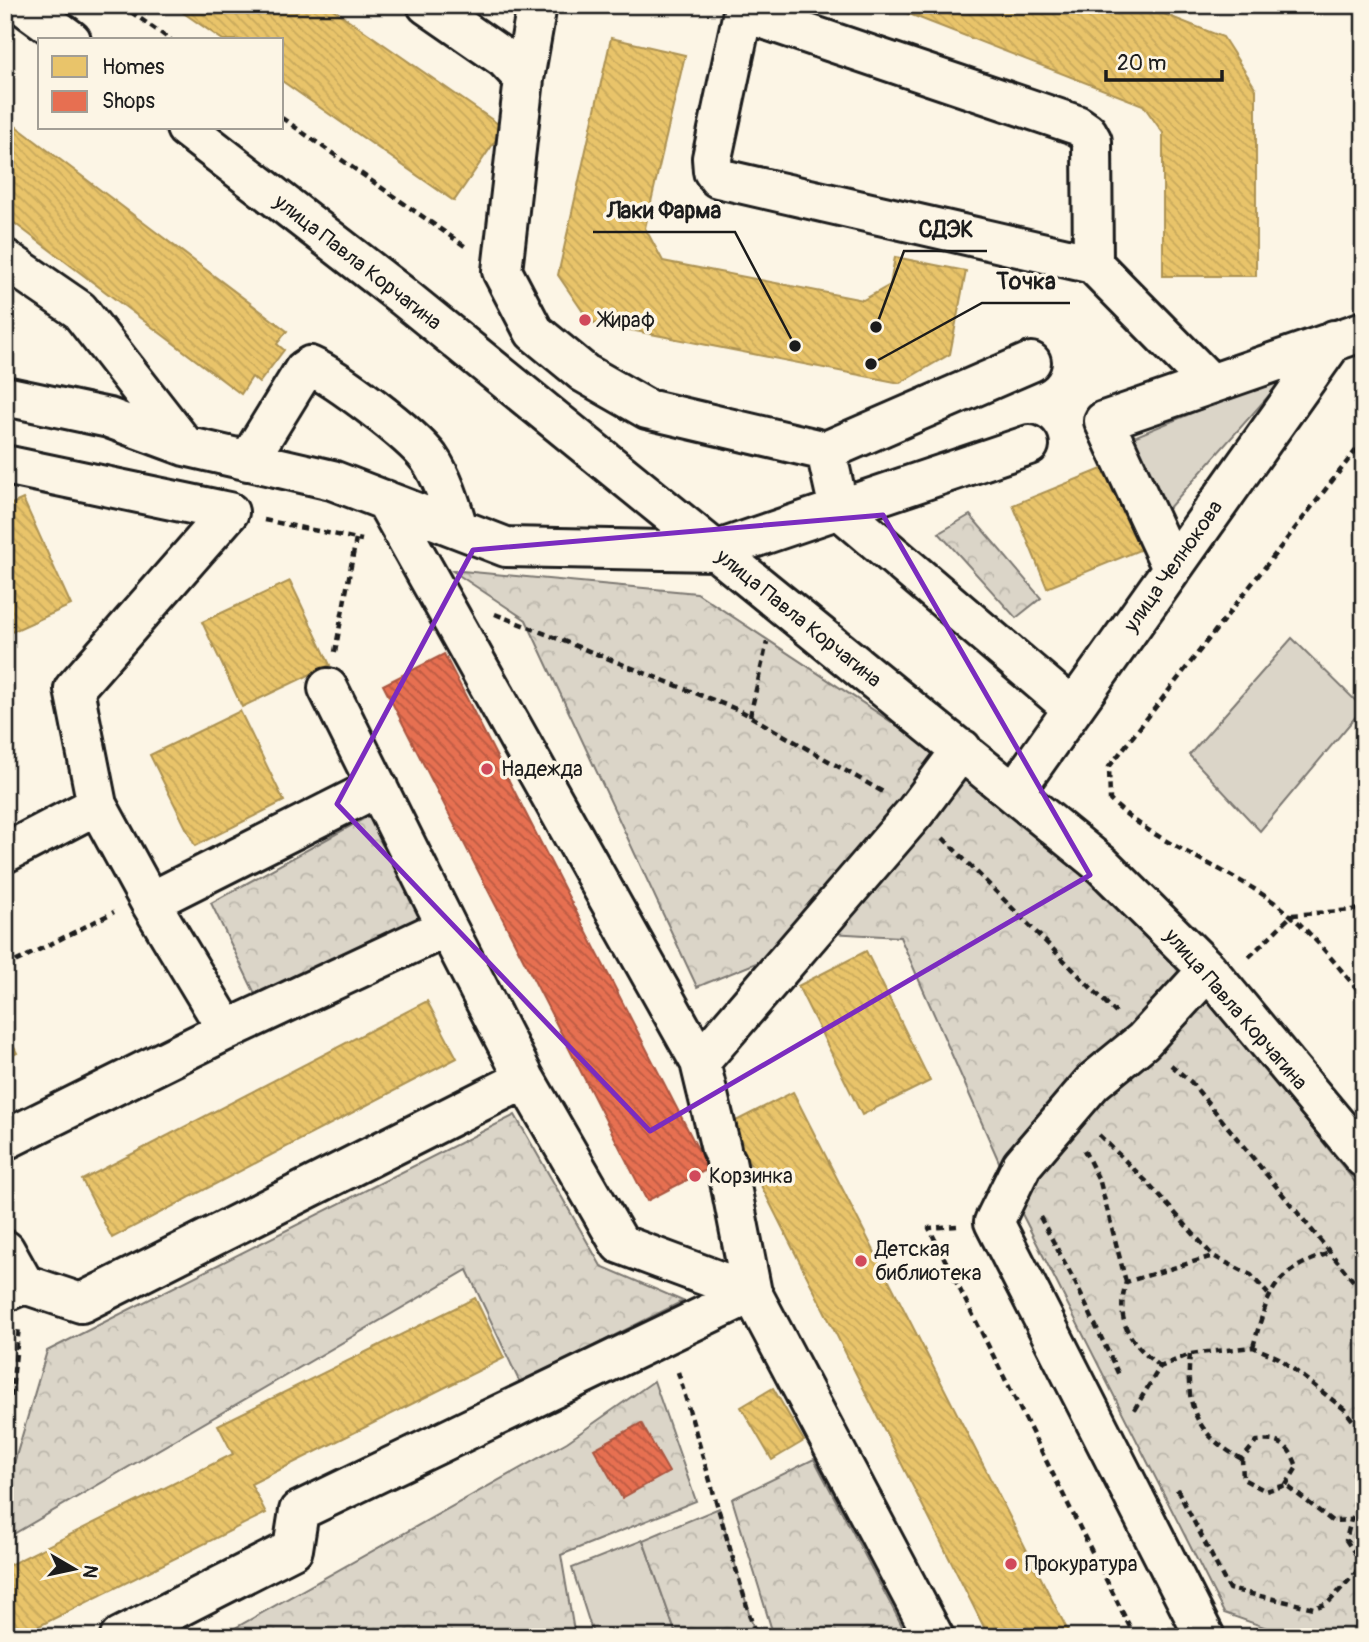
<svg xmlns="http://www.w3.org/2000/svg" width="1369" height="1642" viewBox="0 0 1369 1642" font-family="Pangolin,sans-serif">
<defs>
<pattern id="forest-crowns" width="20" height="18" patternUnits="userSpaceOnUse" patternTransform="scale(1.75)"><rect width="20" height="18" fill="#dbd5c8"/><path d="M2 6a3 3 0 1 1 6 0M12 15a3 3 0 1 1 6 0" fill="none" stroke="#bbb6ab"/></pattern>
<pattern id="homes-back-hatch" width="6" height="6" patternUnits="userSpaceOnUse" patternTransform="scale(1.75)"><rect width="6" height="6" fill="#e9c46a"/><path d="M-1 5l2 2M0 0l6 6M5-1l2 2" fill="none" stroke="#c7a85b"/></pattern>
<pattern id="shops-back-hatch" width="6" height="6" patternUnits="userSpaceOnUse" patternTransform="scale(1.75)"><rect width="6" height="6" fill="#e76f51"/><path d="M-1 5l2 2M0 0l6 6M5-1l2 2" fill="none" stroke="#ba5a42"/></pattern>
</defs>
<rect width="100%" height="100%" fill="#fcf5e5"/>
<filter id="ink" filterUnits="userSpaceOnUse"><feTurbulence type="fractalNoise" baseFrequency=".0143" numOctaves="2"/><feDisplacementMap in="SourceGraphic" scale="14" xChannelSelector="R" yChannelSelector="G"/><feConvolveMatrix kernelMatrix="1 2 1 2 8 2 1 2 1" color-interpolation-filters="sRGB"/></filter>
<g filter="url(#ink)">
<path fill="#dbd5c8" stroke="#7c7872" stroke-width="2" d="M 1289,373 L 1160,518 L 1124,441 Z
M 1292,638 L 1363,708 L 1260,831 L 1189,755 Z
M 643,1540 L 677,1637 L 594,1637 L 572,1568 Z"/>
<path fill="url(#forest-crowns)" stroke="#7c7872" stroke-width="2" d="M 970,515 L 1041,598 L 1016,618 L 939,533 Z
M 451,570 L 697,593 L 979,780 L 1167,948 L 1364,1193 L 1364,1637 L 1293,1637 L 1224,1613 L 1022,1214 L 900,937 L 830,933 L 697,987 L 526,620 Z
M 374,813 L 429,924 L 259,1002 L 211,903 Z
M 515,1115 L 601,1266 L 683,1301 L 520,1383 L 467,1270 L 5,1539 L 5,1494 L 47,1351 Z
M 654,1381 L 696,1501 L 561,1555 L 575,1637 L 219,1637 L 567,1442 Z
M 814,1459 L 908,1637 L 774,1637 L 732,1499 Z
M 719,1508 L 756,1637 L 677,1637 L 643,1540 Z"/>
<path fill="url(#homes-back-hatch)" stroke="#ac9253" stroke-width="2" d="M 172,5 L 327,5 L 504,128 L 454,201 L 282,81 L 282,40 L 223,40 Z
M 886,5 L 1141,5 L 1223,37 L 1256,89 L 1256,276 L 1163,276 L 1163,133 L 1143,105 Z
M 611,38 L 685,55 L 645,228 L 663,261 L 863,300 L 890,285 L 895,257 L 966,271 L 950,354 L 900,383 L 590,322 L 558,275 Z
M 5,118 L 287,331 L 277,344 L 284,350 L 259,383 L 252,377 L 241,394 L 5,216 Z
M 1114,464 L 1147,547 L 1047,588 L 1013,505 Z
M 23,499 L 71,605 L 5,635 L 5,507 Z
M 290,581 L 330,665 L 242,707 L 202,622 Z
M 240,711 L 284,801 L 195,846 L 150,755 Z
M 866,951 L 930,1081 L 862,1115 L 798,986 Z
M 427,1001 L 457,1058 L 112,1238 L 82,1180 Z
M 5,1030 L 17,1053 L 5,1059 Z
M 793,1092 L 1071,1637 L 989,1637 L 730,1124 Z
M 475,1298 L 504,1358 L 251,1484 L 266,1513 L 17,1637 L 5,1637 L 5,1567 L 233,1454 L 218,1425 Z
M 773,1388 L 804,1441 L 772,1460 L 741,1407 Z"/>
<path fill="url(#shops-back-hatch)" stroke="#aa5641" stroke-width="2" d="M 444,654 L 708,1169 L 647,1201 L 383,685 Z
M 641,1423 L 669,1472 L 622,1498 L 594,1449 Z"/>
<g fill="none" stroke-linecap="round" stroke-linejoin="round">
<g stroke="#1c1c1c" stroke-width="44">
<path id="minor" d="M 23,5 L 71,40
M 427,5 L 505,59 L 524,79
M 537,5 L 524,79 L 502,271 L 534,332 L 584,373 L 647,409 L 826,451
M 186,128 L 400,294 L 1102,865 L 1208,970 L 1364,1158
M 5,259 L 79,310 L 185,446
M 1093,264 L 1092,141 L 1087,132 L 1077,125 L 743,12 L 712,158 L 713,171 L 718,178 L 1093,264 L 1211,384
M 1031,362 L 826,451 L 839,509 L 1072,708
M 5,396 L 109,418 L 185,446 L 332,480 L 506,547 L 715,551 L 1029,445
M 248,461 L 304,370 L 310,366 C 337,378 411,434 429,458 C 443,478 451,505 458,528
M 5,465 L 229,512 L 74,689 L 97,805
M 385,500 L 700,1062 L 721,1149
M 1172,568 L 1104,421 L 1364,331
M 328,688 L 447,927
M 1014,792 L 1334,340
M 5,853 L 97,805 L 150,902 L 227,1030 L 447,927 L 525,1079 L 620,1244 L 752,1293 L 934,1637
M 150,902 L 378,787
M 700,1062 L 916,811 L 962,749
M 5,1140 L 227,1030
M 5,1250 L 24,1284 L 5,1292
M 24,1284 L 81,1303 L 525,1079
M 120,1637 L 293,1549 L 299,1511 L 752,1293 L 726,1161
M 1205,1637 L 994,1222 L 1022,1165 L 1093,1082 L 1143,1041 L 1208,970"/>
</g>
<path stroke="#1c1c1c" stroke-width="4.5" stroke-dasharray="7 5" stroke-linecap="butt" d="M 121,5 L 171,40
M 282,118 L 466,247
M 1364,440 L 1109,767 L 1110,800 C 1156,844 1215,862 1268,898 C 1306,923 1334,963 1364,997
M 264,520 L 362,540
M 495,614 L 741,711 L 883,792
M 335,652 L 356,539
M 750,716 L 767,642
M 943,838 L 1116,1013
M 1249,957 L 1292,915 L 1364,909
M 5,967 L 114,912
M 1171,1065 L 1191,1082 L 1364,1294
M 1099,1135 L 1150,1185 L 1213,1256
M 1084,1150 L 1100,1182 L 1126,1282
M 1040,1217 L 1074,1280 L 1119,1375
M 957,1226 L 929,1228 L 1135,1637
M 1253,1347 C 1269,1292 1271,1272 1330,1253
M 1190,1354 C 1185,1406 1195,1434 1242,1459
M 1160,1367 C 1129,1341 1115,1323 1126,1282 L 1213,1256 L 1251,1275 L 1268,1294
M 678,1372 L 756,1637
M 5,1407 L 11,1398 L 19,1327
M 1134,1410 L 1160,1367 L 1190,1354 L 1253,1347 L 1279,1358 L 1344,1409 L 1364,1435
M 1286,1485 L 1297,1467 C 1290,1446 1280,1438 1257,1441 L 1242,1459 L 1243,1479 L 1266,1491 L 1286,1485 L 1332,1521 L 1351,1520
M 1177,1489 L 1229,1589 L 1314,1608 L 1328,1603 L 1363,1565
M 1363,1565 L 1346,1540 L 1351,1520 L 1364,1500"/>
<use href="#minor" stroke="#fcf5e5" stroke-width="38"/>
</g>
</g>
<path fill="none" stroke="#7b2cbf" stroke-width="5" stroke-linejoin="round" d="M 883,515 L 1090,875 L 650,1131 L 337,804 L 473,550 Z"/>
<g fill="#d1495b" stroke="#fcf5e5" stroke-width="2.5">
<circle cx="585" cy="320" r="7"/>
<circle cx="487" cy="769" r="7"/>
<circle cx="695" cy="1176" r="7"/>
<circle cx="861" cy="1261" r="7"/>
<circle cx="1011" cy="1564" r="7"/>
</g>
<g text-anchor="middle" stroke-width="7" stroke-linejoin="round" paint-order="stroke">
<g font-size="21" fill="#1c1c1c" stroke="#fcf5e5">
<text transform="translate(358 262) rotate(38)" y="7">улица Павла Корчагина</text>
<text transform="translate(1173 566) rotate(-55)" y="7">улица Челнокова</text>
<text transform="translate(799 618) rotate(39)" y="7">улица Павла Корчагина</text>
<text transform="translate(1236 1009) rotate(49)" y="7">улица Павла Корчагина</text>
</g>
<g font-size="21" fill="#1c1c1c" stroke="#fcf5e5" text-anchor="start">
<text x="599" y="327">Жираф</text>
<text x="501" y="776">Надежда</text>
<text x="709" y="1183">Корзинка</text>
<text x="875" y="1256">Детская<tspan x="875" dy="24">библиотека</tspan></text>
<text x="1025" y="1571">Прокуратура</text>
</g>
</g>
<path fill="none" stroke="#1c1c1c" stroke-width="2.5" d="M795 346L735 232H593M876 327L904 251H987M871 364L982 303H1070"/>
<g fill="#1c1c1c" stroke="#fcf5e5" stroke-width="2.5">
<circle cx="795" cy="346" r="7"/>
<circle cx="876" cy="327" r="7"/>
<circle cx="871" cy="364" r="7"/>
</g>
<g font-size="23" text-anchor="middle" font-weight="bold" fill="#1c1c1c" stroke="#fcf5e5" stroke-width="7" stroke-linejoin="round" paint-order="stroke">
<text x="664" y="218">Лаки Фарма</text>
<text x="946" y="237">СДЭК</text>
<text x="1026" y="289">Точка</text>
</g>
<rect width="1369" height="1642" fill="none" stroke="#fcf5e5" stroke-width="28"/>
<rect x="14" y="14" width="1341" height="1614" fill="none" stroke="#1c1c1c" stroke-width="2.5" filter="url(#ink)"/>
<rect x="38" y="38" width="245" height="91" fill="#fcf5e5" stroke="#a29e95" stroke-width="2"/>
<rect x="52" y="56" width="35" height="21" fill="#e9c46a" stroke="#a29e95" stroke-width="2"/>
<text x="102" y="74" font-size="21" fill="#1c1c1c">Homes</text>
<rect x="52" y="91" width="35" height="21" fill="#e76f51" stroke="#a29e95" stroke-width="2"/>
<text x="102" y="108" font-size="21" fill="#1c1c1c">Shops</text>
<g transform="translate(74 1569) rotate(99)" stroke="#fcf5e5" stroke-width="5" paint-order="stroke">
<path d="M0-5L12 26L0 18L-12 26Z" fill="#1c1c1c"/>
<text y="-10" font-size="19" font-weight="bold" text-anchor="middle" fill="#1c1c1c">N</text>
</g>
<path d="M1106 70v10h116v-10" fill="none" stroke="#1c1c1c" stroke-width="3.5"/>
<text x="1117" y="70" font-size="21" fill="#1c1c1c" stroke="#fcf5e5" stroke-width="5" paint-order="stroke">20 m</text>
</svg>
